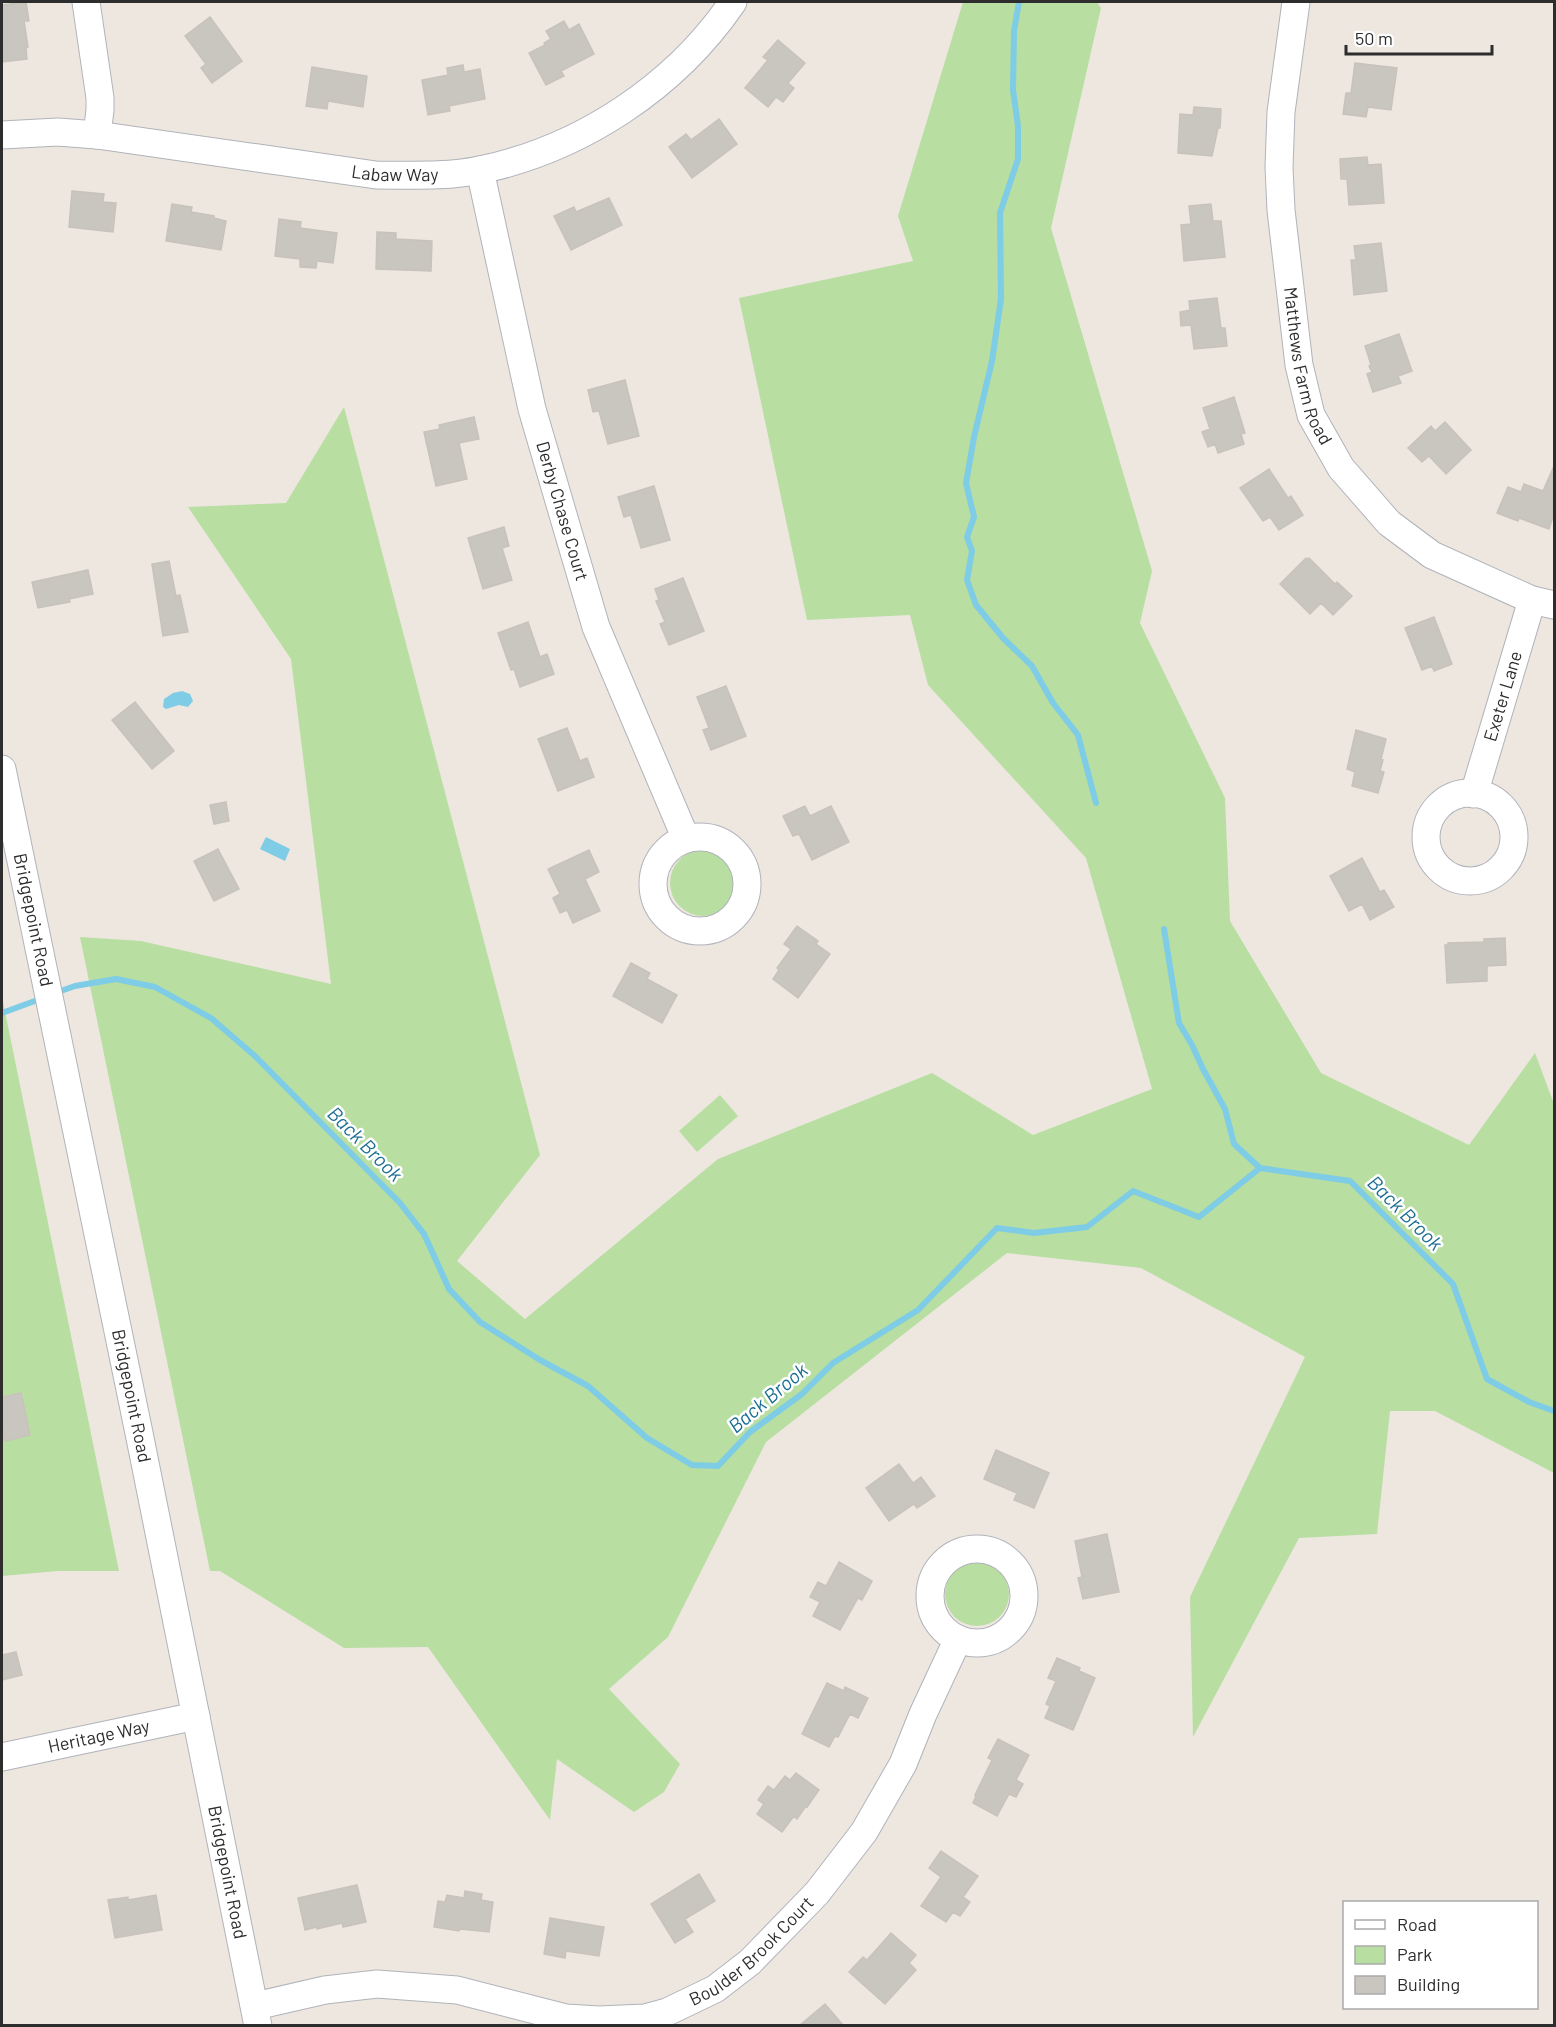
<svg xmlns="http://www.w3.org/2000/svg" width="1556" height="2027" viewBox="0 0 1556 2027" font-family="Barlow,sans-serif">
<rect width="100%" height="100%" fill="#ede7e0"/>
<path fill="#b8dea2" d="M 963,2 L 1097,2 L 1101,8 L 1051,228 L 1152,571 L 1140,623 L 1225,798 L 1230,921 L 1321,1073 L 1469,1145 L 1535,1053 L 1554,1104 L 1554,1473 L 1435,1411 L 1390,1411 L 1377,1534 L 1299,1538 L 1193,1737 L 1190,1597 L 1305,1357 L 1141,1268 L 1007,1253 L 766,1442 L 668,1637 L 609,1689 L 680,1764 L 664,1792 L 634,1812 L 557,1759 L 550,1820 L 428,1647 L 344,1648 L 220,1571 L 210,1571 L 80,937 L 141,941 L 331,984 L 291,659 L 188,507 L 286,503 L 344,407 L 540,1155 L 457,1261 L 525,1319 L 718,1159 L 932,1073 L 1033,1135 L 1152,1089 L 1086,858 L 928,685 L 910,615 L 807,620 L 739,298 L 913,261 L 898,216 Z
M670 883a33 33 0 1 1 66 0a33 33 0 1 1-66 0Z
M 2,997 L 119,1571 L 57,1571 L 2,1576 Z
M 720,1095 L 738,1116 L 697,1152 L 679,1131 Z
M945 1594a32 32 0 1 1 64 0a32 32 0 1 1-64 0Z"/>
<path fill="#7ecce5" d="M 182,691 L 190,694 L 193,701 L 188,707 L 179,705 L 166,709 L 163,707 L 164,699 L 173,693 Z
M 266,837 L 290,849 L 285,861 L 260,849 Z"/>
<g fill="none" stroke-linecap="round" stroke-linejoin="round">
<path stroke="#7ecce5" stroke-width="6" d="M 1019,2 L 1014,31 L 1013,90 L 1018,126 L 1018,159 L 1000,213 L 1001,299 L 992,361 L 974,437 L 966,483 L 974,517 L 967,537 L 972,551 L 967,580 L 976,605 L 1003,638 L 1032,666 L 1053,703 L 1078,735 L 1096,803
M 1164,929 L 1179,1023 L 1192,1045 L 1203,1069 L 1225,1109 L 1234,1144 L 1260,1168
M 55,993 L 75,986 L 116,979 L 155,987 L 211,1018 L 255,1056 L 400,1203 L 424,1234 L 449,1289 L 480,1322 L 540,1360 L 588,1386 L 647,1438 L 692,1465 L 718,1466 L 750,1432 L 802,1394 L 833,1363 L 918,1310 L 997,1228 L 1034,1233 L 1087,1227 L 1133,1191 L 1199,1217 L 1260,1168 L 1350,1181 L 1453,1284 L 1487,1379 L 1529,1402 L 1554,1411
M 2,1013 L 43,998"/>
</g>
<path fill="#c9c5bf" stroke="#c8c3ba" stroke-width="1.5" d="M 26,2 L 29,21 L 24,21 L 28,47 L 26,48 L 27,59 L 2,62 L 2,5 Z
M 210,17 L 242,61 L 212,83 L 201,68 L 206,64 L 185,36 Z
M 564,21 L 569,30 L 579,24 L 594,54 L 561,71 L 564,76 L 546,85 L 529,53 L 545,45 L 544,43 L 551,39 L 546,31 Z
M 778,40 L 805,63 L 788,83 L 794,88 L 783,102 L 776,97 L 768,107 L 745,88 L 768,60 L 763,57 Z
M 1355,63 L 1397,68 L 1391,110 L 1368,107 L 1366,117 L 1343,114 L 1346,93 L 1351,93 Z
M 463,65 L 464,72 L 480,69 L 485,99 L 449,106 L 450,111 L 428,115 L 422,80 L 448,75 L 447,68 Z
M 312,67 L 367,76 L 363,107 L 328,101 L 327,109 L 306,106 Z
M 1194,107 L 1221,109 L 1220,128 L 1218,128 L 1212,156 L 1178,153 L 1180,114 L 1193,115 Z
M 719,119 L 737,144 L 692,178 L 669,147 L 686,134 L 691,140 Z
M 1367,157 L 1368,165 L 1381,164 L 1384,203 L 1349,205 L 1347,179 L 1341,179 L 1340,159 Z
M 72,191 L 104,194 L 103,202 L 116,203 L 113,232 L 69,227 Z
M 609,198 L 622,225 L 571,250 L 554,216 L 574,207 L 576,212 Z
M 172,204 L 192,207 L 191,212 L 214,216 L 214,218 L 226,221 L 221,250 L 166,241 Z
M 1211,204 L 1213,221 L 1221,221 L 1225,257 L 1184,261 L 1181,225 L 1191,224 L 1189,206 Z
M 279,219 L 301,222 L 300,228 L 337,233 L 333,263 L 317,261 L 316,268 L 300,267 L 300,259 L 275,256 Z
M 377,232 L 396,233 L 396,239 L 432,241 L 431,271 L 376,269 Z
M 1381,243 L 1387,291 L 1354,295 L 1351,260 L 1356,260 L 1354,246 Z
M 1217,298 L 1221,328 L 1225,328 L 1227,346 L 1194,349 L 1191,325 L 1181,326 L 1180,312 L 1190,310 L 1189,301 Z
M 1399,334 L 1412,371 L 1398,376 L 1401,383 L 1373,392 L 1367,374 L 1372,372 L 1369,366 L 1371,365 L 1365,346 Z
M 625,380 L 639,436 L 608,444 L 599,411 L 593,412 L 588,390 Z
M 1234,397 L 1245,433 L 1241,434 L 1244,444 L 1218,453 L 1215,444 L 1208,447 L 1202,432 L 1210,429 L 1203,408 Z
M 474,417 L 479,439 L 459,443 L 467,479 L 436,486 L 424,432 L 440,429 L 439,425 Z
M 1445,422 L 1471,450 L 1446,474 L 1429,456 L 1422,462 L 1408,448 L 1431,426 L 1435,431 Z
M 1554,466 L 1554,514 L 1549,529 L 1519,518 L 1518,521 L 1497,513 L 1508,487 L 1521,492 L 1524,484 L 1543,491 Z
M 1269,469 L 1288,498 L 1291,496 L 1303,515 L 1279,530 L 1270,517 L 1263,521 L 1240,488 Z
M 654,486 L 670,540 L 641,548 L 631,515 L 624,517 L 618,497 Z
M 504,527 L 509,546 L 502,548 L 512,580 L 483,589 L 468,538 Z
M 1306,558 L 1308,560 L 1309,558 L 1335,584 L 1337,582 L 1352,596 L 1333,615 L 1321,603 L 1310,614 L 1280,584 Z
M 169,561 L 176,596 L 180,595 L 188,632 L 163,636 L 152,564 Z
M 88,570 L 93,594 L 69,599 L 70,602 L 38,608 L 32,582 Z
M 683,578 L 704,631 L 669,645 L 660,624 L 665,622 L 656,601 L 659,600 L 655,589 Z
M 1434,617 L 1452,664 L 1434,671 L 1432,666 L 1422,670 L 1405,628 Z
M 528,622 L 540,657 L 547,654 L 554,674 L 520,687 L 514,669 L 511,670 L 498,633 Z
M 726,686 L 746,736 L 711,750 L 703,730 L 709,728 L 697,697 Z
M 135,702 L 174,751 L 152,769 L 112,720 Z
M 567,728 L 580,761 L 587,758 L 594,777 L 558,791 L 538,739 Z
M 1356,730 L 1386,739 L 1381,759 L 1383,760 L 1380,771 L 1384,772 L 1378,793 L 1352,786 L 1355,772 L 1347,769 Z
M 226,802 L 229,821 L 214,824 L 210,805 Z
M 805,806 L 810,816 L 831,806 L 849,842 L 812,860 L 799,834 L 793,836 L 783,816 Z
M 218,849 L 239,889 L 214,901 L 194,861 Z
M 589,850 L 599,872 L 585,879 L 600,911 L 573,923 L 567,910 L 560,913 L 553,898 L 560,894 L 548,869 Z
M 1362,858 L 1380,892 L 1384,890 L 1394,907 L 1370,920 L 1362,904 L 1349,911 L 1330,876 Z
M 797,926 L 818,941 L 816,944 L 830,954 L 798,998 L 773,979 L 779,970 L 777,968 L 791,949 L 784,944 Z
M 1505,938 L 1506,965 L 1487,966 L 1487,981 L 1447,983 L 1445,945 L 1448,945 L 1448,943 L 1484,942 L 1484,939 Z
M 631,963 L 650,973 L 647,979 L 677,995 L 662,1023 L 613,996 Z
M 21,1393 L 30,1435 L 5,1441 L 2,1426 L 2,1397 Z
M 996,1450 L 1049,1473 L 1034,1508 L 1014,1500 L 1017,1493 L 984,1479 Z
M 899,1464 L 913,1483 L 921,1477 L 935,1496 L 917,1508 L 914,1504 L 889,1521 L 866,1488 Z
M 1107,1534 L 1119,1592 L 1083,1599 L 1078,1578 L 1082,1577 L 1075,1541 Z
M 839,1562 L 872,1581 L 862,1600 L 858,1598 L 840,1630 L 813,1616 L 820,1602 L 810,1597 L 818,1582 L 826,1586 Z
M 16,1652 L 22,1675 L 2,1680 L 2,1655 Z
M 1057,1658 L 1080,1668 L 1079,1671 L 1095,1678 L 1073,1730 L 1045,1718 L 1050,1706 L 1046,1704 L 1056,1681 L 1048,1678 Z
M 827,1683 L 844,1691 L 845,1687 L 868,1698 L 858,1718 L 850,1714 L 838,1737 L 835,1736 L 829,1747 L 802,1734 Z
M 998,1739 L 1029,1755 L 1016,1780 L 1023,1784 L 1016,1797 L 1009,1794 L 997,1816 L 973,1803 L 976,1796 L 975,1795 L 992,1760 L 988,1758 Z
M 796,1773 L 819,1790 L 807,1807 L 806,1806 L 797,1819 L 794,1816 L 782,1832 L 757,1814 L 764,1804 L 758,1800 L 768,1786 L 774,1790 L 785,1776 L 790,1780 Z
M 941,1851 L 978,1876 L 963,1897 L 970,1902 L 960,1916 L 953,1912 L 946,1922 L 921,1906 L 941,1877 L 929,1868 Z
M 699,1874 L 715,1901 L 685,1919 L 693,1932 L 675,1943 L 651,1904 Z
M 357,1885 L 366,1922 L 343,1927 L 342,1923 L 317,1929 L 317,1927 L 305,1930 L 298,1898 Z
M 465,1891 L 482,1894 L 481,1900 L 493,1902 L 489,1932 L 460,1929 L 459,1931 L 434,1927 L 438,1901 L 445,1902 L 447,1895 L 464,1898 Z
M 156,1895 L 162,1930 L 115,1938 L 108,1900 L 128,1897 L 128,1900 Z
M 550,1918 L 604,1927 L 599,1956 L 566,1951 L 565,1958 L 544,1954 Z
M 891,1933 L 916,1955 L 909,1963 L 916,1970 L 885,2004 L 849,1972 L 863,1957 L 867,1960 Z
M 825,2004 L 843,2025 L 800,2025 Z"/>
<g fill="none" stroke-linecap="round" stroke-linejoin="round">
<g stroke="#b1b3bb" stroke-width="29">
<g id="minor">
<path d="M 86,2 L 100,98 L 100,110 L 97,135"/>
<path id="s1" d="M 1296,2 L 1281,112 L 1279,167 L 1281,210 L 1299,365 L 1311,415 L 1341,468 L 1389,523 L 1432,555 L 1532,600 L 1554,605"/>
<path id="s2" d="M 2,135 L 58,132 L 97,135 L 376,175 C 410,175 447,177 480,170 C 581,149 675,87 733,2"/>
<path id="s3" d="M 480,170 L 532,409 L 596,627 L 686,839"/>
<path id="s4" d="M 2,769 L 139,1433 L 258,2026"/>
<circle cx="1470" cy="837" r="44"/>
<path id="s5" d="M 1474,794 L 1532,600"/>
<circle cx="700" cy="884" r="47"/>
<circle cx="977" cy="1596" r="47"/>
<path id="s6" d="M 2,1757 L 196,1716"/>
<path id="s7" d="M 255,2006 L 325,1990 L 377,1984 L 457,1990 L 566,2018 L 599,2020 L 645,2018 L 667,2012 L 715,1989 L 750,1962 L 817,1893 L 864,1832 L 903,1764 L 923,1714 L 958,1639"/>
</g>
</g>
<use href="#minor" stroke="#fff" stroke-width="27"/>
</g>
<g text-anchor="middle" stroke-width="5" stroke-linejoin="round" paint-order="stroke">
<g font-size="18" fill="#2d2d2d" stroke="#fff">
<text dy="6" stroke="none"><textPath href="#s2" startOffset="396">Labaw Way</textPath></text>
<text dy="6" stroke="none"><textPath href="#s1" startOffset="368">Matthews Farm Road</textPath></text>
<text dy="6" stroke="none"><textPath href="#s3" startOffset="351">Derby Chase Court</textPath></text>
<text dy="6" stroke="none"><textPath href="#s5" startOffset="102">Exeter Lane</textPath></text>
<text dy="6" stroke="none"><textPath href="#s4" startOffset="154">Bridgepoint Road</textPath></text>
<text dy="6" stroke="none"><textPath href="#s4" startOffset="640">Bridgepoint Road</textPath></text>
<text dy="6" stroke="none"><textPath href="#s6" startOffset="99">Heritage Way</textPath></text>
<text dy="6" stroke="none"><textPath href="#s4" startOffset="1126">Bridgepoint Road</textPath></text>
<text dy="6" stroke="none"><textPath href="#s7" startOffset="524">Boulder Brook Court</textPath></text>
</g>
<g font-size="20" font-style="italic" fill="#1a6d93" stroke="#fff">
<text transform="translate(365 1144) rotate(45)" y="7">Back Brook</text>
<text transform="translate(1405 1213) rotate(45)" y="7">Back Brook</text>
<text transform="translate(768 1398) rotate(-40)" y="7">Back Brook</text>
</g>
</g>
<rect width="1556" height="2027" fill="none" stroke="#2d2d2d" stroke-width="6"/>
<rect x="1343" y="1901" width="195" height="108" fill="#ffffff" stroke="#ababab" stroke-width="1.5"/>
<rect x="1355" y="1920" width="30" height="9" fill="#ffffff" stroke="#ababab" stroke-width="1.5"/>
<text x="1397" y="1931" font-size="18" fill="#2d2d2d">Road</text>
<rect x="1355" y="1946" width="30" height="18" fill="#b8dea2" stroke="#ababab" stroke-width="1.5"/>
<text x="1397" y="1961" font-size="18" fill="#2d2d2d">Park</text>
<rect x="1355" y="1976" width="30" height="18" fill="#c9c5bf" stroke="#ababab" stroke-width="1.5"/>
<text x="1397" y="1991" font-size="18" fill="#2d2d2d">Building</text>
<path d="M1346 45v9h146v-9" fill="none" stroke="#2d2d2d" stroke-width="3"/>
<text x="1355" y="45" font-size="18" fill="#2d2d2d" stroke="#ffffff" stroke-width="4.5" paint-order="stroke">50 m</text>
</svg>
